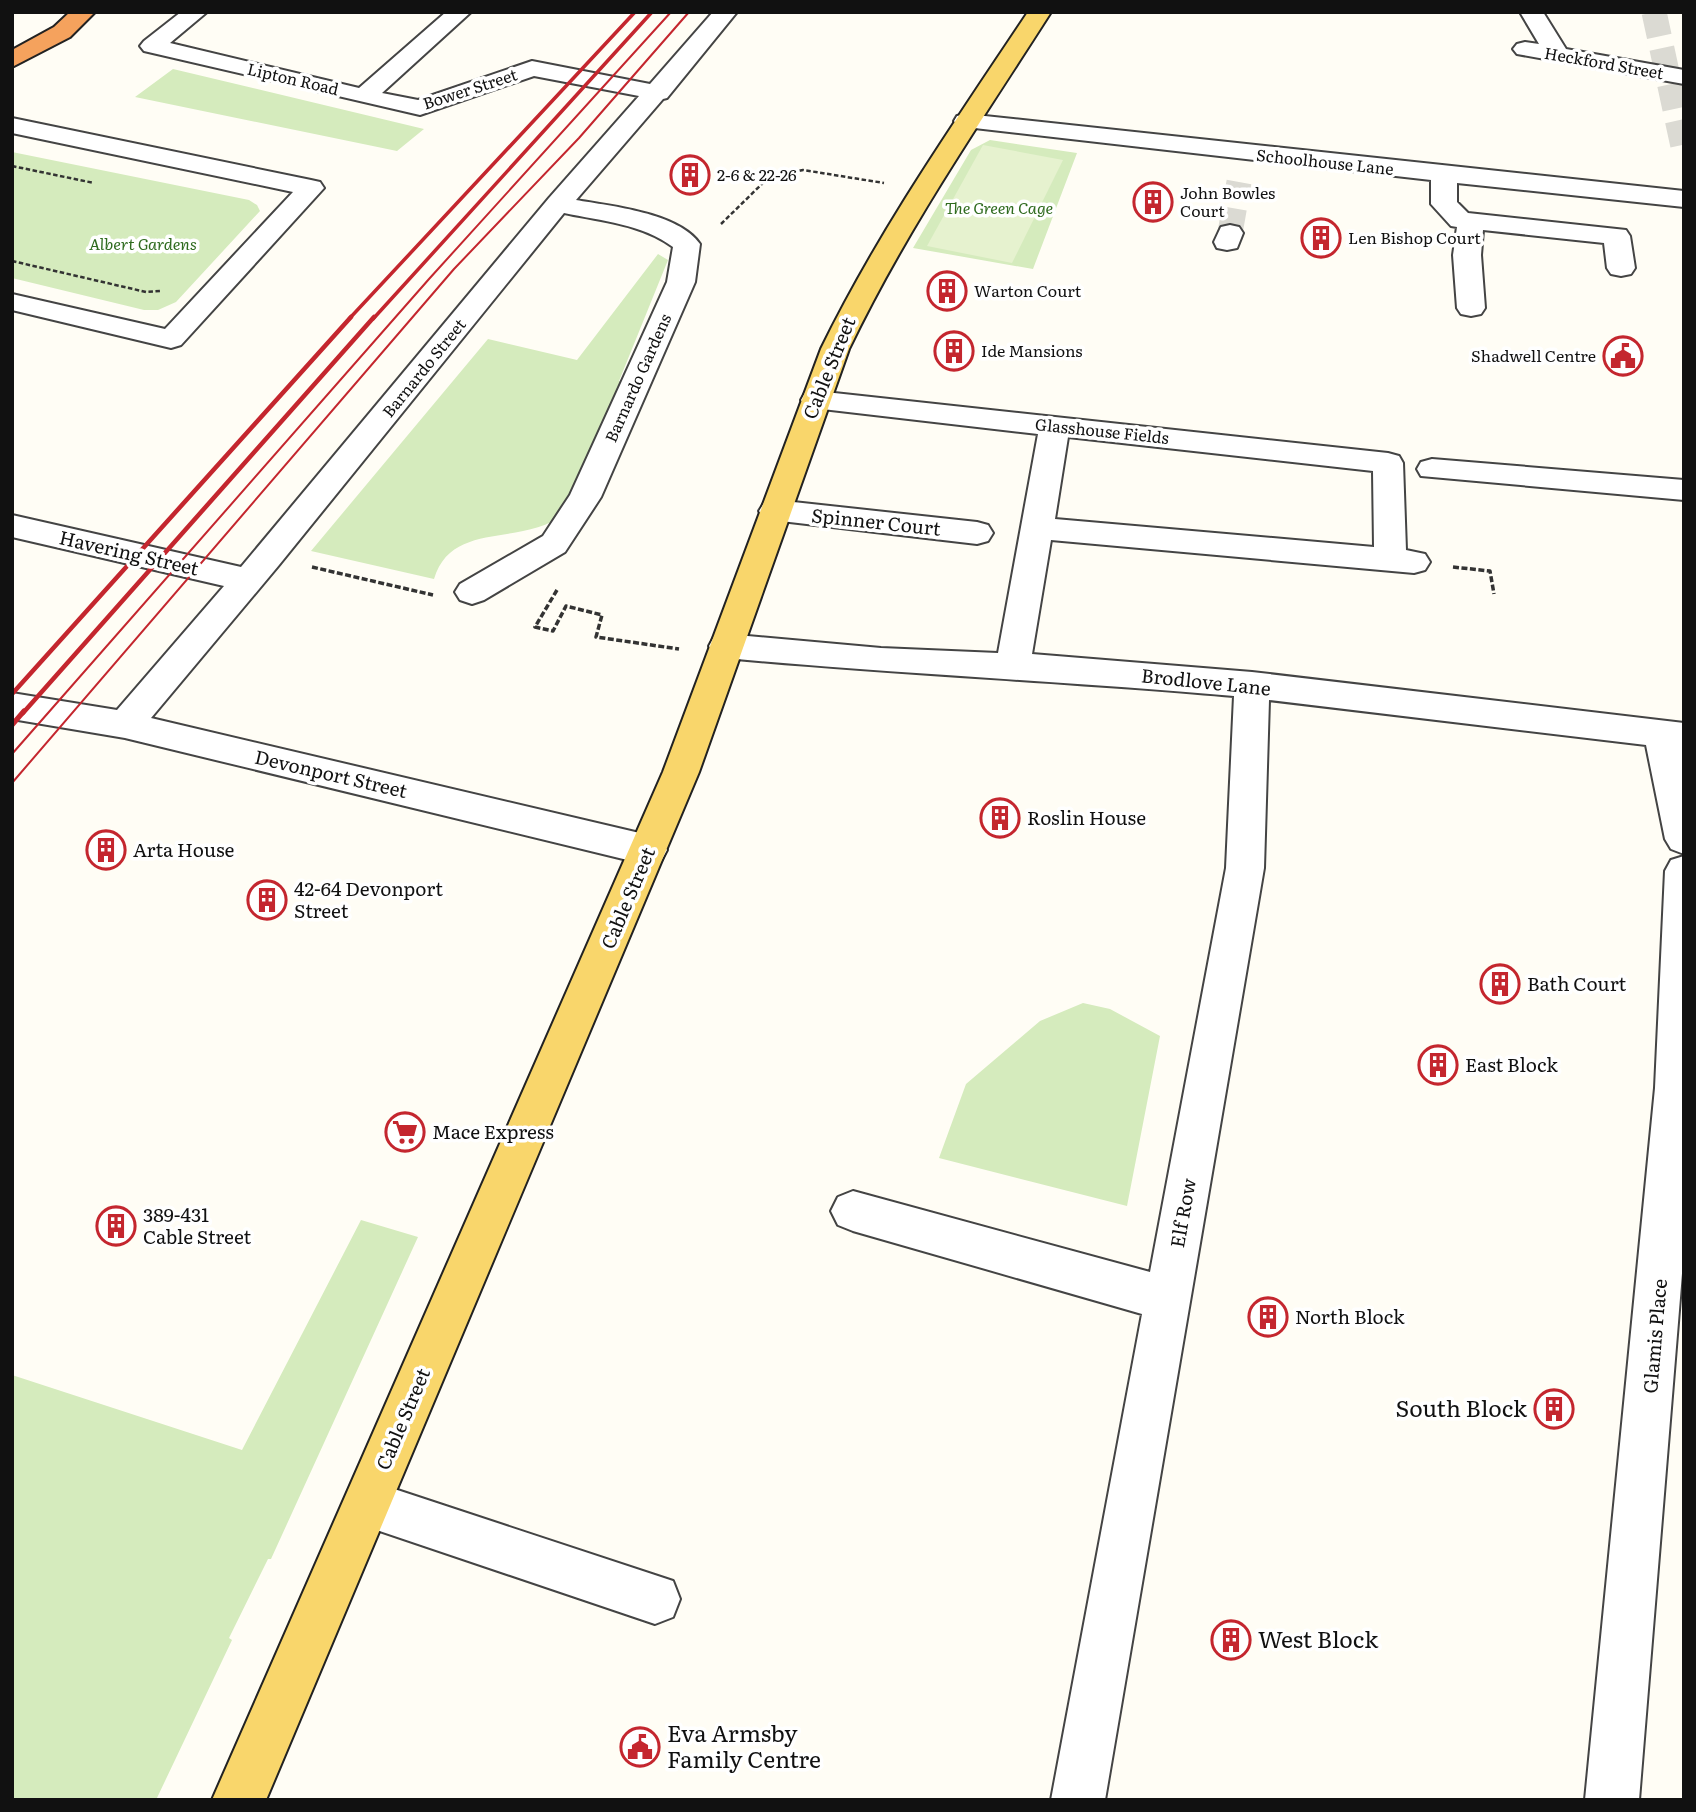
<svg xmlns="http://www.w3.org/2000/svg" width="1696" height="1812" viewBox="0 0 1696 1812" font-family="Literata,serif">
<rect width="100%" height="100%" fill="#fffdf5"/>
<path fill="#d5ebbd" d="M 173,69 L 424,129 L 397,151 L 135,97 Z
M 990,140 L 1077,153 L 1033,269 L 913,248 L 971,150 Z
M 12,152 L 249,200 L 257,205 L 260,211 L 176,302 L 158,310 L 144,310 L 12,278 Z
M 658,254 L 668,260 L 619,381 L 625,382 C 616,402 575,504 565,513 C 523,548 452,519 434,579 L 311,551 L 488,339 L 577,360 Z
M 1083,1003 L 1110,1009 L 1160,1036 L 1127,1206 L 939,1158 L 966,1084 L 1040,1021 Z
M 361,1220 L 418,1237 L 271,1559 L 268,1559 L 229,1638 L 232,1640 L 156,1800 L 12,1800 L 12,1375 L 242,1450 Z"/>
<path fill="#e6f2cf" d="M 983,145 L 1063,160 L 1012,263 L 927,246 Z"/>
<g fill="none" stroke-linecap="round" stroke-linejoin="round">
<path stroke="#dbdad3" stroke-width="25" stroke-dasharray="25 12" stroke-linecap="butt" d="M 1230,233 L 1239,182"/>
<path stroke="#dbdad3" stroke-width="25" stroke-dasharray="25 12" stroke-linecap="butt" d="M 1654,12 L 1684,151"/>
<g stroke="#444" stroke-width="4">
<path id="minor" d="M 181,12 L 207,12 L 170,43 L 359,88 L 446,12 L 471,12 L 382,93 L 418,100 L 532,61 L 650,84 L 713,12 L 737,12 L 667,98 L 663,99 L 576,200 C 611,206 679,213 700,244 L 695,282 L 601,497 L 565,552 L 484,600 L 472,604 L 460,600 L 455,592 L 460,584 L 543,536 L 570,495 L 667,282 L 673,247 C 642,224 602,221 564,213 L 279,565 L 151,718 L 648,835 L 661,839 L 667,850 L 661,861 L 648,865 L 125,738 L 12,719 L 12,693 L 117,710 L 224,586 L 12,537 L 12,515 L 241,567 L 549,198 L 639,96 L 534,76 L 420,115 L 144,51 L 140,46 L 144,41 Z
M 1520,12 L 1543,12 L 1566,49 L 1684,70 L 1684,84 L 1517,54 L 1513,49 L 1517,44 L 1525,42 L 1539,44 Z
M 966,114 L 1684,191 L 1684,207 L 1457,183 L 1457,202 L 1468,213 L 1626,230 L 1630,236 L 1635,268 L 1631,274 L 1621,276 L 1611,274 L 1607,268 L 1604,243 L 1483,230 L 1481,255 L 1485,308 L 1481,314 L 1471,316 L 1461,314 L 1457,308 L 1453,255 L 1457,227 L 1451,226 L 1431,204 L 1431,180 L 957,126 L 954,121 L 957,116 Z
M 12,118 L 311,180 L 320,182 L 324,188 L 181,345 L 171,348 L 12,310 L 12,294 L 165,329 L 293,192 L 12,133 Z
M 1230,225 L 1239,227 L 1243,233 L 1237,248 L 1227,250 L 1217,248 L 1214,242 L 1221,227 Z
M 816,391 L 1388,453 L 1399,456 L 1403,463 L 1406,550 L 1425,554 L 1430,562 L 1425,570 L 1414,573 L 1051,540 L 1032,654 L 1252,672 L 1684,723 L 1684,854 L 1671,849 L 1665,839 L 1646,745 L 1269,700 L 1264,868 L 1105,1800 L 1051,1800 L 1142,1314 L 853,1231 L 838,1225 L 831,1211 L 838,1197 L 853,1191 L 1150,1272 L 1226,868 L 1234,696 C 1065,681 895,674 726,658 L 714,655 L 709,646 L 714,637 L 726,634 L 881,648 L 998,653 L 1038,434 L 805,407 L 801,400 L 805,393 ZM 1068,437 L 1373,471 L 1374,547 L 1055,519 Z
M 1432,459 L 1684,480 L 1684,500 L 1421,476 L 1417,469 L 1421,462 Z
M 775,500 L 977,522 L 988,525 L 993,533 L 988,541 L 977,544 L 764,519 L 759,511 L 764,503 Z
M 1684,856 L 1684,1249 L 1639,1800 L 1585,1800 L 1655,1088 L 1665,871 L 1671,860 Z
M 367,1480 L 673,1581 L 680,1599 L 673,1617 L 655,1624 L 350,1521 L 343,1504 L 350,1487 Z"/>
</g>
<g stroke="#222" stroke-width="4">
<path id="major" d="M 1028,12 L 1051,12 C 980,123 906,230 849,349 L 699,772 L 266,1800 L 212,1800 L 663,772 L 821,349 C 879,230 955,122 1028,12 Z"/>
</g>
<g stroke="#222" stroke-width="4">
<path id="highway" d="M 70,12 L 95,12 L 70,37 L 12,67 L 12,50 L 54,27 Z"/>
</g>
<path stroke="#333" stroke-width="2.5" stroke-dasharray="4.5 2.5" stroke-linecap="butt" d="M 12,166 L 94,183
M 721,224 L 768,178 L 803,170 L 884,183
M 12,261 L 146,292 L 161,291"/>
<path stroke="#333" stroke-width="3.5" stroke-dasharray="6 2.5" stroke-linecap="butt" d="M 312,567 L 433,595
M 1453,567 L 1490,571 L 1494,594
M 557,590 L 535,627 L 553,631 L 566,606 L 602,615 L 596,637 L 679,649"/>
<use href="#minor" fill="#fff" fill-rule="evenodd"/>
<use href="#major" fill="#f9d66b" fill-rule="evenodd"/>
<use href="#highway" fill="#f5a25d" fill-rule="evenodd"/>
<path stroke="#c4262e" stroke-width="2" d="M 12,754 L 429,279 L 671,12
M 12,783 L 454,269 L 579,138 L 689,12"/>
<path stroke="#c4262e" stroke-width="3.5" d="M 349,319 L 635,12
M 373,319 L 652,12"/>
<path stroke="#c4262e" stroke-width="4.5" d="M 12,694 L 351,317
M 23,713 L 374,317"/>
<path stroke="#c4262e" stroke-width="5" d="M 12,725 L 24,711"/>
</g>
<defs>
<g id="building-ring" transform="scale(2.0125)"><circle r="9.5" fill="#fff" stroke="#c4262e" stroke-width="1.5"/><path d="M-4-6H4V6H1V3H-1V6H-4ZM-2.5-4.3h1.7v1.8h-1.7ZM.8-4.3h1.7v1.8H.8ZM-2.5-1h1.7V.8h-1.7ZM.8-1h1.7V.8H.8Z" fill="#c4262e"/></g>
<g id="civic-ring" transform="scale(2.0125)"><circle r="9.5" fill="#fff" stroke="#c4262e" stroke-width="1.5"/><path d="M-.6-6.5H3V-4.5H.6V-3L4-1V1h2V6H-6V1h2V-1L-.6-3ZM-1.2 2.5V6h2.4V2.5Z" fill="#c4262e"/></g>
<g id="supermarket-ring" transform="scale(2.0125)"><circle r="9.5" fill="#fff" stroke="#c4262e" stroke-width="1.5"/><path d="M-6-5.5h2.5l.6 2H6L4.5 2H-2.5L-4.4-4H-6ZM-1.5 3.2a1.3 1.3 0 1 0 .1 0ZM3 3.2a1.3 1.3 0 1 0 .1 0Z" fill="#c4262e"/></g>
</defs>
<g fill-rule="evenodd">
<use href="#building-ring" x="690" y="175"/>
<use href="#building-ring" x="1153" y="202"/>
<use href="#building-ring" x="1321" y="238"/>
<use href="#building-ring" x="947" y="291"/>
<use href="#building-ring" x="954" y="351"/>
<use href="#civic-ring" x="1623" y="356"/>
<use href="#building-ring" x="1000" y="818"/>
<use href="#building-ring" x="106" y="850"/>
<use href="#building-ring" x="267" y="900"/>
<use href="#building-ring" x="1500" y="984"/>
<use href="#building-ring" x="1438" y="1065"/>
<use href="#supermarket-ring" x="405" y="1132"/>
<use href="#building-ring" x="116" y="1226"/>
<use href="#building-ring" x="1268" y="1317"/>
<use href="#building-ring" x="1554" y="1409"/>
<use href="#building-ring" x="1231" y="1640"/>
<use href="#civic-ring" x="640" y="1747"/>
</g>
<g text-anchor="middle" stroke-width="7" stroke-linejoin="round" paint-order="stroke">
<g font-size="16" fill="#111" stroke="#fff">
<text transform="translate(1604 63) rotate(10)" y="6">Heckford Street</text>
<text transform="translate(293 79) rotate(13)" y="6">Lipton Road</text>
<text transform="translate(470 89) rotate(-18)" y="6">Bower Street</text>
<text transform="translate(1325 162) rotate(6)" y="6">Schoolhouse Lane</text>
<text transform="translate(424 368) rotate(-51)" y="6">Barnardo Street</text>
<text transform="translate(638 378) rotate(-66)" y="6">Barnardo Gardens</text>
<text transform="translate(1102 431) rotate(6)" y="6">Glasshouse Fields</text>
</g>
<g font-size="16" fill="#111" stroke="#fff" text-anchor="start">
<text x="717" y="181">2-6 &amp; 22-26</text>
<text x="1180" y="199">John Bowles<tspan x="1180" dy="18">Court</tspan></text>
<text x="1348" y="244">Len Bishop Court</text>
<text x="974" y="297">Warton Court</text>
<text x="981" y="357">Ide Mansions</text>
<text x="1596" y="362" text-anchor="end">Shadwell Centre</text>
</g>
<g font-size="16" font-style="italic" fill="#2f6b1f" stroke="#fff">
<text x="999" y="214">The Green Cage</text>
<text x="143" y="250">Albert Gardens</text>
</g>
<g font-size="19" fill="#111" stroke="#fff">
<text transform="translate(829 368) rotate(-68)" y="7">Cable Street</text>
<text transform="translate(876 522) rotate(6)" y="7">Spinner Court</text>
<text transform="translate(129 553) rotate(13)" y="7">Havering Street</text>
<text transform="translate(1206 682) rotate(6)" y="7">Brodlove Lane</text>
<text transform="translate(331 774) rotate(13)" y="7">Devonport Street</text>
<text transform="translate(628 898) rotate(-67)" y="7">Cable Street</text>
<text transform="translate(1183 1213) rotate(-80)" y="7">Elf Row</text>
<text transform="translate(1655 1336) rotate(-85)" y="7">Glamis Place</text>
<text transform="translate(403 1419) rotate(-67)" y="7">Cable Street</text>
</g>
<g font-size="19" fill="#111" stroke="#fff" text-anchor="start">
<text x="1027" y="825">Roslin House</text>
<text x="133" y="857">Arta House</text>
<text x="294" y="896">42-64 Devonport<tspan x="294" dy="22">Street</tspan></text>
<text x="1527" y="991">Bath Court</text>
<text x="1465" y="1072">East Block</text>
<text x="432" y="1139">Mace Express</text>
<text x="143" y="1222">389-431<tspan x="143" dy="22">Cable Street</tspan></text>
<text x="1295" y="1324">North Block</text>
</g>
<g font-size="23" fill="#111" stroke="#fff" text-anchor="start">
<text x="1527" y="1417" text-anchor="end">South Block</text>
<text x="1258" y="1648">West Block</text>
<text x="667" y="1742">Eva Armsby<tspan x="667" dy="26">Family Centre</tspan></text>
</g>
</g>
<rect width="1696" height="1812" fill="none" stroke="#111111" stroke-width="28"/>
</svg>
